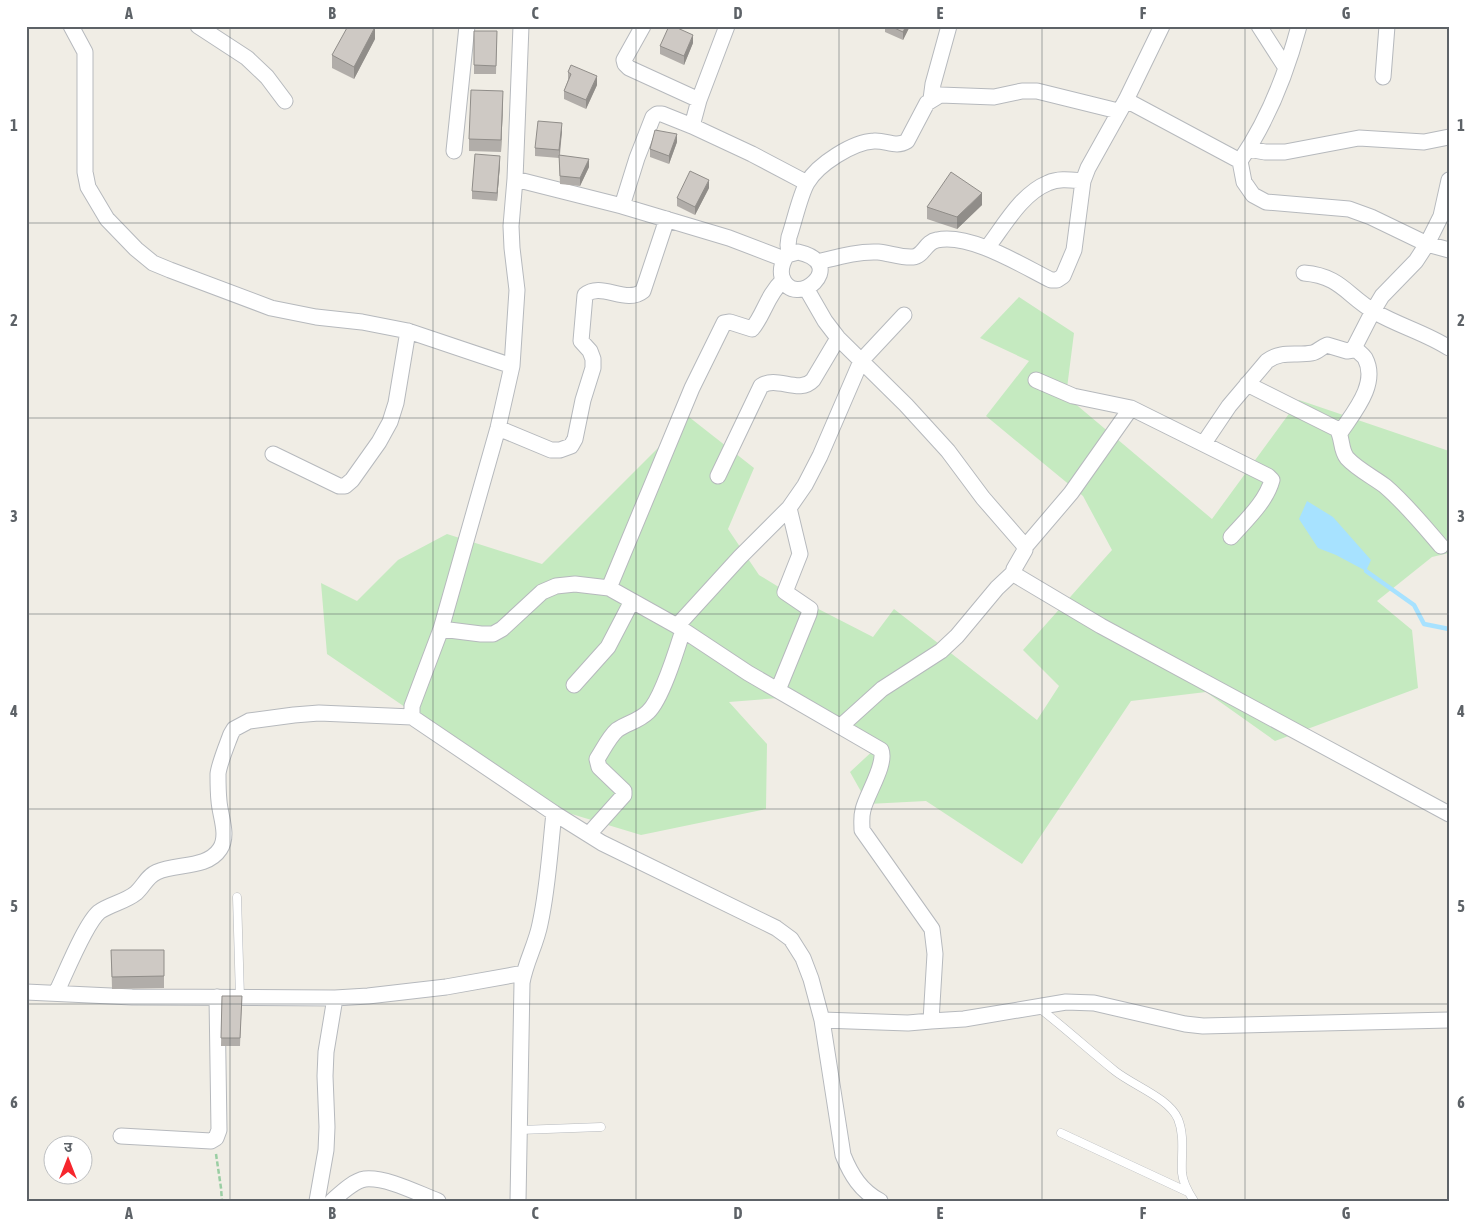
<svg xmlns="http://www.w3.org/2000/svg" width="1475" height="1227" viewBox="0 0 1475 1227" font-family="'Asap Condensed','Noto Sans Devanagari',sans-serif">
<rect width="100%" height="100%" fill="#f0ede5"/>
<path fill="#c5eac0" d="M 1019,297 L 1074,333 L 1066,396 L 1212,519 L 1299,400 L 1449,451 L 1449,553 L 1432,557 L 1377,601 L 1412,630 L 1418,688 L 1275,741 L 1206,692 L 1131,701 L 1022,864 L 926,801 L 868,804 L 850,772 L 878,746 L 779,698 L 729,702 L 767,744 L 766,809 L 641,835 L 555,809 L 327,654 L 321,583 L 357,601 L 398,560 L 447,534 L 542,564 L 689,417 L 754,468 L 728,529 L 759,575 L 795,597 L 873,637 L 894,609 L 1037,720 L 1059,686 L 1023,650 L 1112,550 L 1083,496 L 986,416 L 1029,361 L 980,338 Z"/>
<path fill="#a7e2ff" d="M 1307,501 L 1333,517 L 1371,560 L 1366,571 L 1336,555 L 1318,548 L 1299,519 Z"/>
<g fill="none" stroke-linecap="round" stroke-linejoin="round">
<path stroke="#a7e2ff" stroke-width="4.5" d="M 1366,571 L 1414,605 L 1424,624 L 1449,629"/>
<g stroke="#b6b9bd" stroke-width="9">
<path id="lane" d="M 237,897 L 240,997
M 1038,1007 C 1065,1028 1089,1050 1115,1071 C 1134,1086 1169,1098 1178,1119 C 1185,1136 1181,1155 1182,1173 C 1183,1183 1188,1192 1194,1201
M 520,1130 L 601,1127
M 1061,1133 L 1188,1192"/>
</g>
<g stroke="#b6b9bd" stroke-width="17">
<path id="street" d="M 71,26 L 85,52 L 85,172 L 88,187 L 107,219 L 136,249 L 153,263 L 170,270 L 271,308 L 316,317 L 362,322 L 408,331 L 512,366
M 198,26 L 247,58 L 267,77 L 285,101
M 643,26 L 624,60 L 625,64 L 629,68 L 699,100
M 1259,26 L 1286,68
M 1299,26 C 1286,75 1268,120 1240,161 L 1244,182 L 1253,195 L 1266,202 L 1349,209 L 1371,217 L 1427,244 L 1449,250
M 1383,77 L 1387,26
M 931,99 L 933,84 L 949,26
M 1126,100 L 1240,161
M 692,126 L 699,100 L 727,26
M 1248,149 L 1265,152 L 1285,152 L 1359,138 L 1424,142 L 1449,137
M 454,151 L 467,26
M 515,179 L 622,206 L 729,238 L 784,259
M 622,206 L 637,158 L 653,117 L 657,114 L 662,114 L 692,126 L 752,154 L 807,183
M 987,248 C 1004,226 1021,194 1048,183 C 1059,178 1071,180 1083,181
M 798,252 C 851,264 794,312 782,277 C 780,269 783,261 787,255 Z
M 789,254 L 788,245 L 789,237 C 794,223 800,195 807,183 C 818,164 853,142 874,141 C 886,140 896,148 907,141 L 927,103 L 940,95 L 994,97 L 1022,91 L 1037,91 L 1118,111
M 818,262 C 838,257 858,251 878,252 C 889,253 902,258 913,257 C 924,256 925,242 937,240 C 970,233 1021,265 1051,280 L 1057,280 L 1063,276 L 1074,250 L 1083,181 L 1088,168 L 1126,100 L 1162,26
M 1304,273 C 1341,276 1347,296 1375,312 C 1399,326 1426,333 1449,348
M 806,288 L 825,321 L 838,338 L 906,405 L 948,451 L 983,498 L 1023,544 L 1025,550 L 1014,569 L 1013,573 L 1017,576 L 1101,626 L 1449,814
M 1036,380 L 1073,396 L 1131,408 L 1268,476 L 1272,480 C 1266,502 1246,520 1231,537
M 1247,384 L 1337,429 C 1343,438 1340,449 1347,458 C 1357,469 1373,477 1385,486 C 1406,504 1423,525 1441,546
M 498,428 L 551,450 L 560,450 L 571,446 L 575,439 L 583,400 L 593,368 L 593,359 L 590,351 L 581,341 L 585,295 C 601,281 626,305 643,291 L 667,219
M 1340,433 C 1353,413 1379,384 1365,358 C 1362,354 1357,351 1354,347
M 1204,443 L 1229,406 L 1267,361 C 1282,350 1296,356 1312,353 C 1318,352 1321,347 1327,345 L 1347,351 L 1353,350 L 1373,311 L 1382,296 L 1416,261 L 1427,244 L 1441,216 L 1449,180
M 273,454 L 339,486 L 345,486 L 352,480 L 379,442 L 390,422 L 396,403 L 408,331
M 718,476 L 761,386 C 777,375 799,395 813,380 L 838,338
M 1025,547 L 1071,493 L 1131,408
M 609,588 L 692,388 L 724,323 L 730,322 L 752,329 C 765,313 766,297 783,280
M 677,626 L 740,557 L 789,508 L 805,485 L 820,456 L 861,361 L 904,315
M 441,629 L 481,634 L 493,634 L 502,629 L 542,592 L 556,586 L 575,584 L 609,588 L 677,626 L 748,673 L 881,750 C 887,764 866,795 863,810 C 861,817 862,823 862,830 L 932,929 L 935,954 L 931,1021
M 574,685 L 608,647 L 632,601
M 778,690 L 809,614 L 810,609 L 785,592 L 800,554 L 789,508
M 412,717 L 412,706 L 441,629 L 498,428 L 512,366 L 517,290 L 512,248 L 511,226 L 515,179 L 521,26
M 841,726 L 882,689 L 941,651 L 957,636 L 997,588 L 1013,573
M 589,834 L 624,795 L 624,791 L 599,767 L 597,759 C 603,750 609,737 617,730 C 627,723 639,721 648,712 C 662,699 677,649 683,630
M 26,992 L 132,997 L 335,998 L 368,996 L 446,987 L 524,973
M 56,993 C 65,975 85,924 99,912 C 110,904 125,902 136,893 C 144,886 147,876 157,872 C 176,863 207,869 220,849 C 229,835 220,816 219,801 C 218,792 218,783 218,774 C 219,764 227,745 231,734 L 234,729 L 249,721 L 294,715 L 319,713 L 412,717 L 554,813 L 602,843 L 776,928 L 791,939 L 803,958 L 811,979 L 822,1020 L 843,1155 C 851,1175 861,1191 880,1201
M 822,1020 L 908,1023 L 931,1021 L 964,1019 L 1066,1002 L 1094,1003 L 1185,1024 L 1203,1026 L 1449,1020
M 121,1136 L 211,1141 L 216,1138 L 219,1130 L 217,997
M 317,1201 L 326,1150 L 327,1127 L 325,1076 L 326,1052 L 335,998
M 332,1201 C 341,1193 353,1181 365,1179 C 387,1177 417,1193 438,1201
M 518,1201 L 522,983 C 525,963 536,945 540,924 C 548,888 550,849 554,813"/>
</g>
<path stroke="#9acea3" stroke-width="2.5" stroke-dasharray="5 2.5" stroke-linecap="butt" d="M 216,1154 L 221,1188 L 222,1201"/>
<use href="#lane" stroke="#fff" stroke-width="8"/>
<use href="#street" stroke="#fff" stroke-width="15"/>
</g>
<path fill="#b1ada9" d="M 885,26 L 910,26 L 903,40 L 885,32 Z
M 474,31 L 497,31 L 496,74 L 474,74 Z
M 375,39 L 354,79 L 332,68 L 332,55 Z
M 693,43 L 684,65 L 660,54 L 660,46 Z
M 568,72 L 597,85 L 586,109 L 564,99 L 564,91 L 568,80 Z
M 503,103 L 501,152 L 469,151 L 469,139 Z
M 562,131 L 560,155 L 589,167 L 580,186 L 560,184 L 559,158 L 535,156 L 535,148 Z
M 677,142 L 669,164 L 650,157 L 650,149 Z
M 500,164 L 497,201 L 472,199 L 472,191 Z
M 709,188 L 695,215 L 677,206 L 677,198 Z
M 982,205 L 957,229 L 927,219 L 927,207 Z
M 111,950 L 164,950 L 164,988 L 112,989 Z
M 222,996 L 242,996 L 240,1046 L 221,1046 Z"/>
<path fill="#908d89" d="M 906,26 L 910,26 L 903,40 L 903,32 Z
M 375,27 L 375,39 L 354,79 L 354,67 Z
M 693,35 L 693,43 L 684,65 L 684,56 Z
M 597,76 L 597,85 L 586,109 L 586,100 Z
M 503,91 L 503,103 L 501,152 L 501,140 Z
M 562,123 L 562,131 L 559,158 L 559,150 Z
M 677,134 L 677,142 L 669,164 L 669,156 Z
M 500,156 L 500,164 L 497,201 L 497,193 Z
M 589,159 L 589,167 L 580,186 L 580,178 Z
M 709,180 L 709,188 L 695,215 L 695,207 Z
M 982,193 L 982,205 L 957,229 L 957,217 Z"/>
<path fill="#cec9c4" stroke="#908d89" d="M 348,26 L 375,27 L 354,67 L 332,55 Z
M 669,26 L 673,26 L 693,35 L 684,56 L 660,46 Z
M 890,26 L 906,26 L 903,32 Z
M 474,31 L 497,31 L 496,66 L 474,65 Z
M 571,65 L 597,76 L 586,100 L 564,91 L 571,74 L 568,72 Z
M 471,90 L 503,91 L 501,140 L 469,139 Z
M 538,121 L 562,123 L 559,150 L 535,148 Z
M 655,130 L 677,134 L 669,156 L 650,149 Z
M 475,154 L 500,156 L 497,193 L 472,191 Z
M 559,155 L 589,159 L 580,178 L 560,176 Z
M 690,171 L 709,180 L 695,207 L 677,198 Z
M 951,172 L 982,193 L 957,217 L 927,207 Z
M 111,950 L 164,950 L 164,976 L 112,977 Z
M 222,996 L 242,996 L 240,1038 L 221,1038 Z"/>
<path fill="none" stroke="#5d6267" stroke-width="1" stroke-opacity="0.55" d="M 230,26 L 230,1201M 433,26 L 433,1201M 636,26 L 636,1201M 839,26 L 839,1201M 1042,26 L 1042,1201M 1245,26 L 1245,1201M 26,223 L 1449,223M 26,418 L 1449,418M 26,614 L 1449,614M 26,809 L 1449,809M 26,1004 L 1449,1004"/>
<rect width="1475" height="1227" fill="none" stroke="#ffffff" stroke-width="55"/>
<g transform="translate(68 1160)"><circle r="24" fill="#ffffff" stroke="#bec0c2"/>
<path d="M0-4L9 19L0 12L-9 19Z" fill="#f6262d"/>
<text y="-8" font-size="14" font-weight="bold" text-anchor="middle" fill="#5d6267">उ</text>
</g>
<rect x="28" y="28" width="1420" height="1172" fill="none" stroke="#5d6267" stroke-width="2"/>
<g font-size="16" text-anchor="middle" font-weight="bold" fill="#5d6267">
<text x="129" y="19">A</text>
<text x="332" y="19">B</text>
<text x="535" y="19">C</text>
<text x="738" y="19">D</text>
<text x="940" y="19">E</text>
<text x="1143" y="19">F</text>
<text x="1346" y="19">G</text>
<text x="14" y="131">1</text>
<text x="1461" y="131">1</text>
<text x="14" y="326">2</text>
<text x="1461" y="326">2</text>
<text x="14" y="522">3</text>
<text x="1461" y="522">3</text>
<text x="14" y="717">4</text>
<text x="1461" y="717">4</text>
<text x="14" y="912">5</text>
<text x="1461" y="912">5</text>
<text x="14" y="1108">6</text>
<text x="1461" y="1108">6</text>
<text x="129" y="1219">A</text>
<text x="332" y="1219">B</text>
<text x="535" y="1219">C</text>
<text x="738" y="1219">D</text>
<text x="940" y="1219">E</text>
<text x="1143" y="1219">F</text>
<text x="1346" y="1219">G</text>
</g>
</svg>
